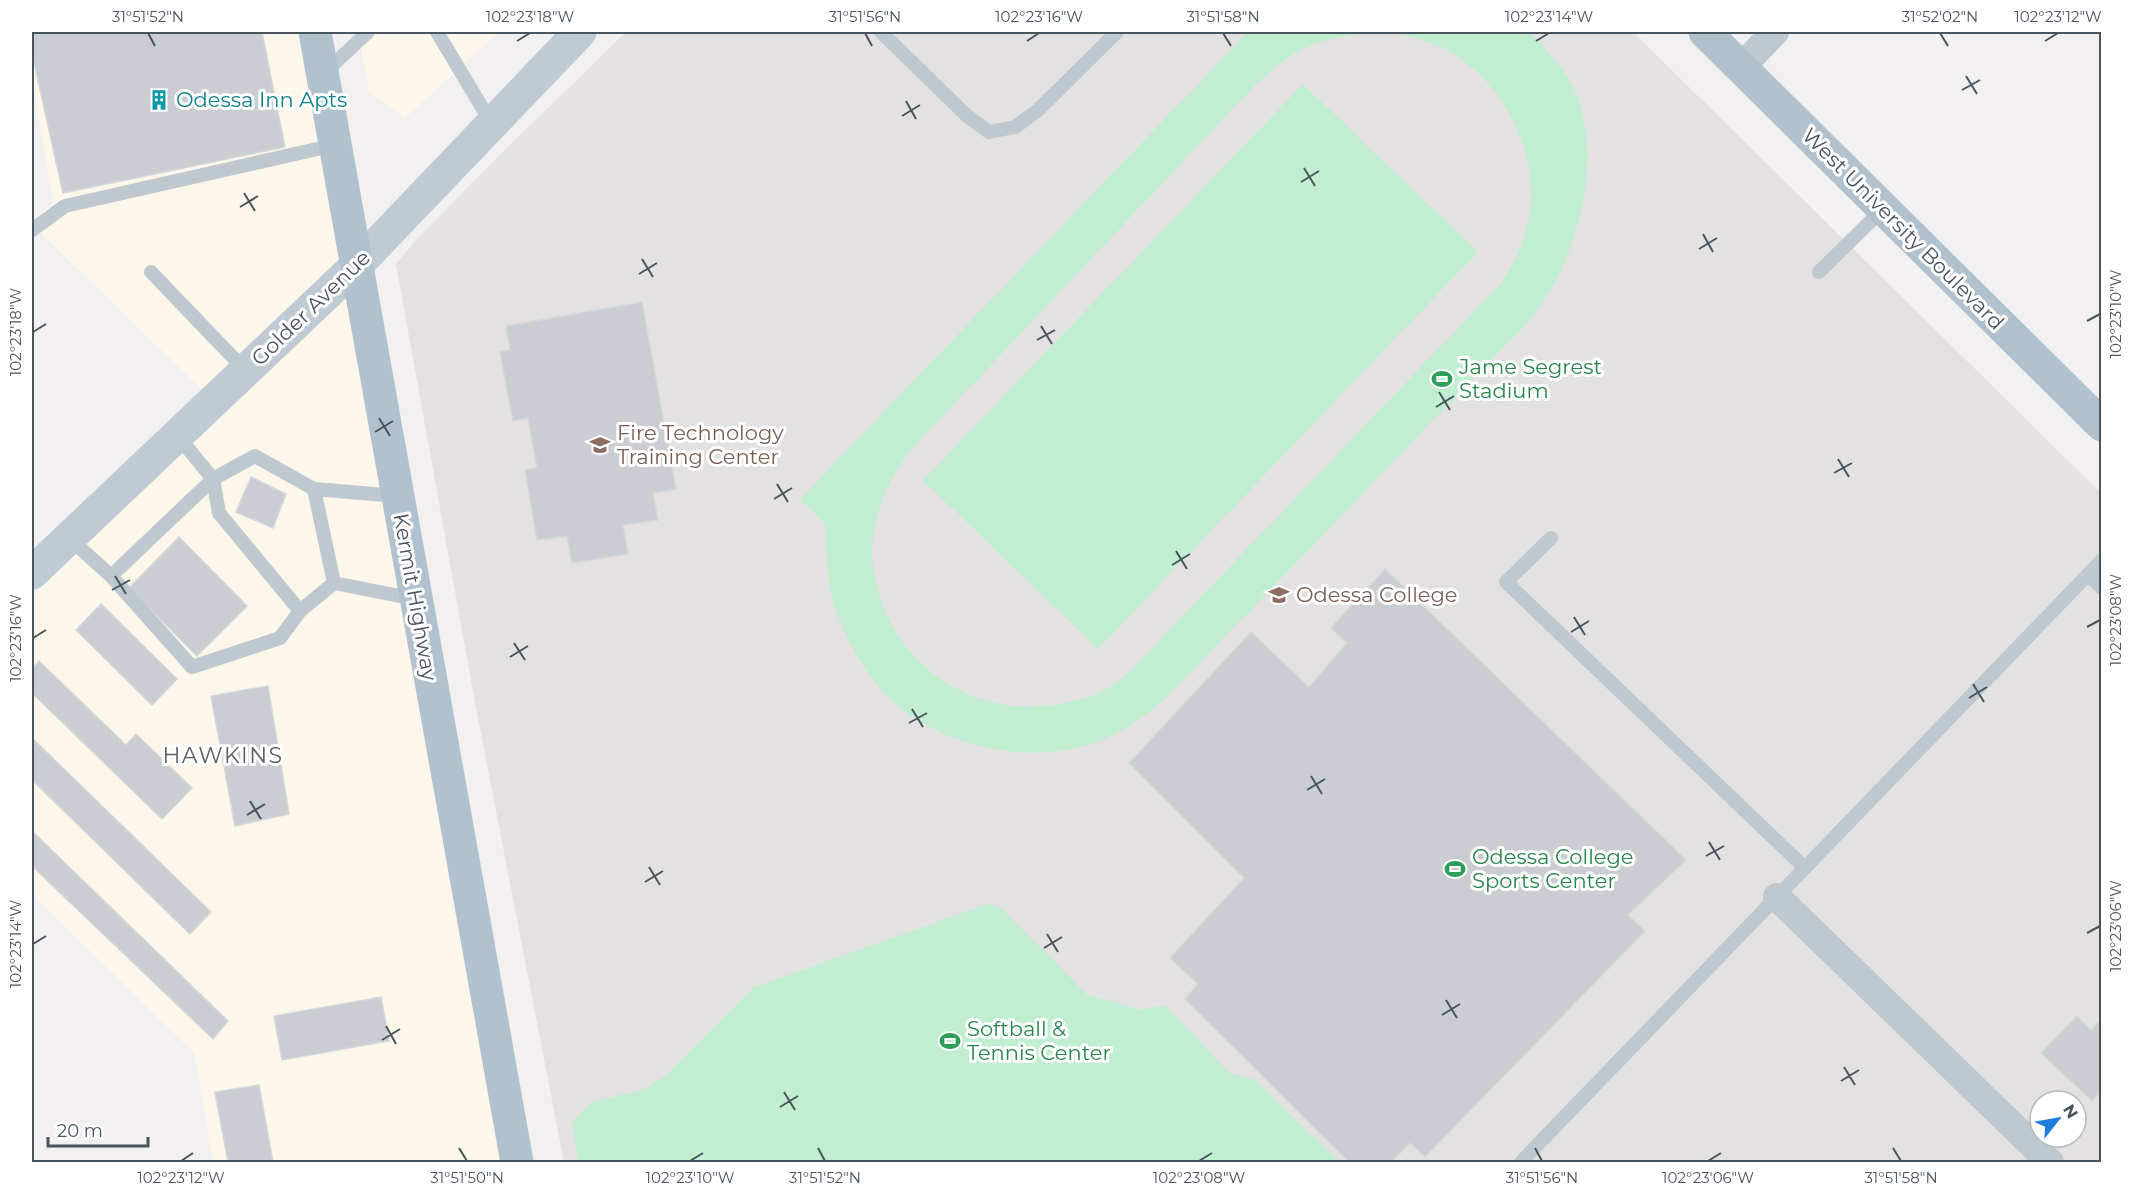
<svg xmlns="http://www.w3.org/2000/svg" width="2133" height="1194" viewBox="0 0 2133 1194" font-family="Montserrat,sans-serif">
<rect width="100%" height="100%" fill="#f2f0f0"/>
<path fill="#fcf6eb" d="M 32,32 L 307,32 L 517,1162 L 213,1162 L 194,1053 L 32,894 L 32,597 L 214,401 L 32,225 L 32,219 L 53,203 L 32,77 Z
M 358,32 L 499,32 L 405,118 L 369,92 Z"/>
<path fill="#e3e1e2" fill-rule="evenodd" d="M 626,32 L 1633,32 L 2101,493 L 2101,1162 L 564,1162 L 474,697 L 396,264 L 414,242 L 514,141 ZM 2040,1101 L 2076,1101 L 2076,1137 L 2040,1137 Z"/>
<path fill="#c1eed0" d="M 1248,32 L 1382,32 C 1354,33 1325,38 1300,50 C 1285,58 1271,71 1258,82 L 908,453 C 887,483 872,516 872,554 C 872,566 875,578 878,590 C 899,670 978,719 1059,704 C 1076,701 1092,697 1107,689 C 1116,684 1124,676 1132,669 L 1502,282 C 1513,263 1524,245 1528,223 C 1540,158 1511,94 1457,56 C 1438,43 1415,38 1393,32 L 1529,32 C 1545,48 1561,64 1572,85 C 1604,146 1582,242 1546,297 C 1541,306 1534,315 1527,323 L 1168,696 C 1152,710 1136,723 1117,733 C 1042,773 932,749 878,686 C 862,667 848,641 839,619 C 826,590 827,555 825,524 L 800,499 Z
M 1303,84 L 1478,252 L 1098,649 L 923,480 Z
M 988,904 L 1004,910 L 1087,995 L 1142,1010 L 1165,1005 L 1230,1073 L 1255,1080 L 1339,1162 L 579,1162 L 572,1122 L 592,1102 L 645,1089 L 664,1077 L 754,987 Z"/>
<path fill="#caced2" stroke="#d4d7db" stroke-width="1.5" d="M 32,32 L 262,32 L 285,147 L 63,193 L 32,54 Z
M 642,302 L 676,489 L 653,493 L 658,520 L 623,525 L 628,554 L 572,563 L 567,536 L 537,540 L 525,470 L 537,468 L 528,418 L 513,421 L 500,352 L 510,350 L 506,326 Z
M 251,477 L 286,494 L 273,528 L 236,512 Z
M 179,537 L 247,606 L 197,656 L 129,588 Z
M 1385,569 L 1686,860 L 1628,915 L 1645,931 L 1425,1157 L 1410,1143 L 1391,1162 L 1349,1162 L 1185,999 L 1198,984 L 1170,958 L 1244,878 L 1129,763 L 1251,632 L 1309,687 L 1347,643 L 1331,628 Z
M 101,604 L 177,679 L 152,705 L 76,630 Z
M 39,661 L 126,745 L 136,734 L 192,788 L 162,819 L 32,693 L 32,669 Z
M 268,686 L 289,814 L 235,826 L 211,696 Z
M 32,738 L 211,912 L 190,934 L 32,780 Z
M 32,831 L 228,1021 L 213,1039 L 32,866 Z
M 381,997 L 389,1041 L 282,1060 L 274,1016 Z
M 2077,1016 L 2091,1030 L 2102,1019 L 2102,1091 L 2092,1101 L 2041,1053 Z
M 259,1085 L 273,1162 L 228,1162 L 215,1092 Z"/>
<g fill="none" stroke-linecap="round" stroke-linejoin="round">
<path stroke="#bfc8ce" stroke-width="14" d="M 437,32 L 492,124
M 881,32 L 966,115 L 989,132 L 1015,127 L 1037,111 L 1117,32
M 324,73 L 368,32
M 32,230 L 65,206 L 335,145
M 151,272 L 246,371
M 1819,272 L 1883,209
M 177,435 L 213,479 L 219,513 L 300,611
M 69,538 L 111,576 L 213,479 L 255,456 L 314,489 L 397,496
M 1551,538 L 1506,582 L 1805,868
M 2088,574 L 2102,588
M 111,576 L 192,667 L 280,638 L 300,611 L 334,583 L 314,489
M 334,583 L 415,599
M 1521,1162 L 2102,560"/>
<path stroke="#bfc8ce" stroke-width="28" d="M 1741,67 L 1775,32
M 1777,897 L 2050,1162"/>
<path stroke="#bfcad3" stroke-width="33" d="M 32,573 L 356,266 L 580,32"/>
<path stroke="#b1c1ce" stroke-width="33" d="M 315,32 L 517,1162
M 1705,32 L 2102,425"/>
</g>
<path fill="none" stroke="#49555d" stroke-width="2" d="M 148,33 L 155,46M 865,33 L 872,46M 1223,33 L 1231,46M 1940,33 L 1948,46M 517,41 L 530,33M 1027,41 L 1039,33M 1536,41 L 1549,33M 2045,41 L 2058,33M 1966,76 L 1977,94M 1962,90 L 1980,80M 906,101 L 916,119M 902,116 L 920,105M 1304,168 L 1315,186M 1301,182 L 1319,171M 244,193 L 255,211M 240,207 L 258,196M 1703,234 L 1713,252M 1699,249 L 1717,238M 642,259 L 653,277M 639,274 L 657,263M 2087,321 L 2100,314M 1041,326 L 1052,344M 33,332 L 46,324M 1037,340 L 1055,330M 1439,392 L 1450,410M 1436,407 L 1454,396M 379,418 L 390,436M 375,432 L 393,421M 1838,459 L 1849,477M 1834,473 L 1852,463M 777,484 L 788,502M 774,499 L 792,488M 1176,551 L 1187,569M 1172,565 L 1190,554M 115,576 L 126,594M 112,590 L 130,580M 1574,617 L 1585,635M 2087,627 L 2100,620M 1571,632 L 1589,621M 33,638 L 46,630M 514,643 L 525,660M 510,657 L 528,646M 1973,684 L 1984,702M 1969,698 L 1987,687M 912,709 L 923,727M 909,723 L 927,713M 1311,776 L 1322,794M 1307,790 L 1325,779M 250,801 L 261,819M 247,815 L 265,804M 1709,842 L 1720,860M 1706,856 L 1724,846M 649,867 L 660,885M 645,882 L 663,871M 2087,933 L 2100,926M 1047,934 L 1058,952M 33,944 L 46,936M 1044,948 L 1062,937M 1446,1000 L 1457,1018M 1442,1015 L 1460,1004M 386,1026 L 396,1044M 382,1040 L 400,1029M 1844,1067 L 1855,1085M 1841,1081 L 1859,1070M 784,1092 L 795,1110M 780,1107 L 798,1096M 459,1148 L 467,1161M 818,1148 L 825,1161M 1535,1148 L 1542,1161M 1893,1148 L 1901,1161M 181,1161 L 193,1153M 690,1161 L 703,1153M 1199,1161 L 1212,1153M 1708,1161 L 1721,1153"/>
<defs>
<g id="building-bare" transform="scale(1.62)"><path d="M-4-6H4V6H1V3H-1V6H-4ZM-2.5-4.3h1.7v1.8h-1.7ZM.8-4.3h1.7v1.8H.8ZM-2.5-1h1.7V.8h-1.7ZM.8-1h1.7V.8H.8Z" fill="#0f9aa8" stroke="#fff" stroke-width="2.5" paint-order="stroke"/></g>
<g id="stadium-bare" transform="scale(1.62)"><path d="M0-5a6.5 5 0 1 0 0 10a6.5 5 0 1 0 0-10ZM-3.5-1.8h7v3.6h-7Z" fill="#2e9e5b" stroke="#fff" stroke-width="2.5" paint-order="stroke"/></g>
<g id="university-bare" transform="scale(1.62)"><path d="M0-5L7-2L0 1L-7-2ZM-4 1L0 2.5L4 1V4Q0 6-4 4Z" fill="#8d6e63" stroke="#fff" stroke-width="2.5" paint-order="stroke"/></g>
</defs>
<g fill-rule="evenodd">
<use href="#building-bare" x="159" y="100"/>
<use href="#stadium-bare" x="1442" y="379"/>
<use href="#university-bare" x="600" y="445"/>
<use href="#university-bare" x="1279" y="595"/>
<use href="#stadium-bare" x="1455" y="869"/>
<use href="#stadium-bare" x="950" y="1041"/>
</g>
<g text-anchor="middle" stroke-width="6" stroke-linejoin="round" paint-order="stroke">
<g font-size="21" fill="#0d838f" stroke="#fff" text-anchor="start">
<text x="176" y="107">Odessa Inn Apts</text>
</g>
<g font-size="21" fill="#49555d" stroke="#fff">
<text transform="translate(1903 229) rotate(45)" y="7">West University Boulevard</text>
<text transform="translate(311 308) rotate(-44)" y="7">Golder Avenue</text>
<text transform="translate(415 597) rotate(80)" y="7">Kermit Highway</text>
</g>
<g font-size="21" fill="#27864d" stroke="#fff" text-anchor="start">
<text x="1459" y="374">Jame Segrest<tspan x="1459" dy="24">Stadium</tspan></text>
<text x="1472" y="864">Odessa College<tspan x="1472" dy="24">Sports Center</tspan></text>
<text x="967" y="1036">Softball &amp;<tspan x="967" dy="24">Tennis Center</tspan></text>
</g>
<g font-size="21" fill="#785e54" stroke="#fff" text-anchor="start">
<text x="617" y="440">Fire Technology<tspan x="617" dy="24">Training Center</tspan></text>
<text x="1296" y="602">Odessa College</text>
</g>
<g font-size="22" letter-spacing="1.5" fill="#5d6165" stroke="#fff">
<text x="223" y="763">HAWKINS</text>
</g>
</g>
<rect width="2133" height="1194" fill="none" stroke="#ffffff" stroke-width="66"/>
<g transform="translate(2058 1119) rotate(59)"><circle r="28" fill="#ffffff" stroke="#b6bbbe" stroke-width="1.5"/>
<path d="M0-4.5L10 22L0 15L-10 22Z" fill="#1f7ddd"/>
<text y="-9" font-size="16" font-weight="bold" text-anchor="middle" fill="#49555d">N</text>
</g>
<path d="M48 1137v9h100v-9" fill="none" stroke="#49555d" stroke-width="3"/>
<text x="57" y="1137" font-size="18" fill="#49555d" stroke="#ffffff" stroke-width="4.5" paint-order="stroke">20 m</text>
<rect x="33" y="33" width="2067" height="1128" fill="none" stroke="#49555d" stroke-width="2"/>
<g font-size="15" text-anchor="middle" fill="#49555d">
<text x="148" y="22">31°51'52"N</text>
<text x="530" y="22">102°23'18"W</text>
<text x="865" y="22">31°51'56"N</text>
<text x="1039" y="22">102°23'16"W</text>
<text x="1223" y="22">31°51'58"N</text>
<text x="1549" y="22">102°23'14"W</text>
<text x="1940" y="22">31°52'02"N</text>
<text x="2058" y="22">102°23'12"W</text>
<text transform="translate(2116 314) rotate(-90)" y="5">102°23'10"W</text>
<text transform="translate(16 332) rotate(-90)" y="5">102°23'18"W</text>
<text transform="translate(2116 620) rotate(-90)" y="5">102°23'08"W</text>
<text transform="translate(16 638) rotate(-90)" y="5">102°23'16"W</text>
<text transform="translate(2116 926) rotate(-90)" y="5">102°23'06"W</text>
<text transform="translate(16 944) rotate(-90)" y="5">102°23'14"W</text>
<text x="181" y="1183">102°23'12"W</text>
<text x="467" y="1183">31°51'50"N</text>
<text x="690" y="1183">102°23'10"W</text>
<text x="825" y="1183">31°51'52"N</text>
<text x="1199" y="1183">102°23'08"W</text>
<text x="1542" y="1183">31°51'56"N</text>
<text x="1708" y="1183">102°23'06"W</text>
<text x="1901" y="1183">31°51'58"N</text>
</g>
</svg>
